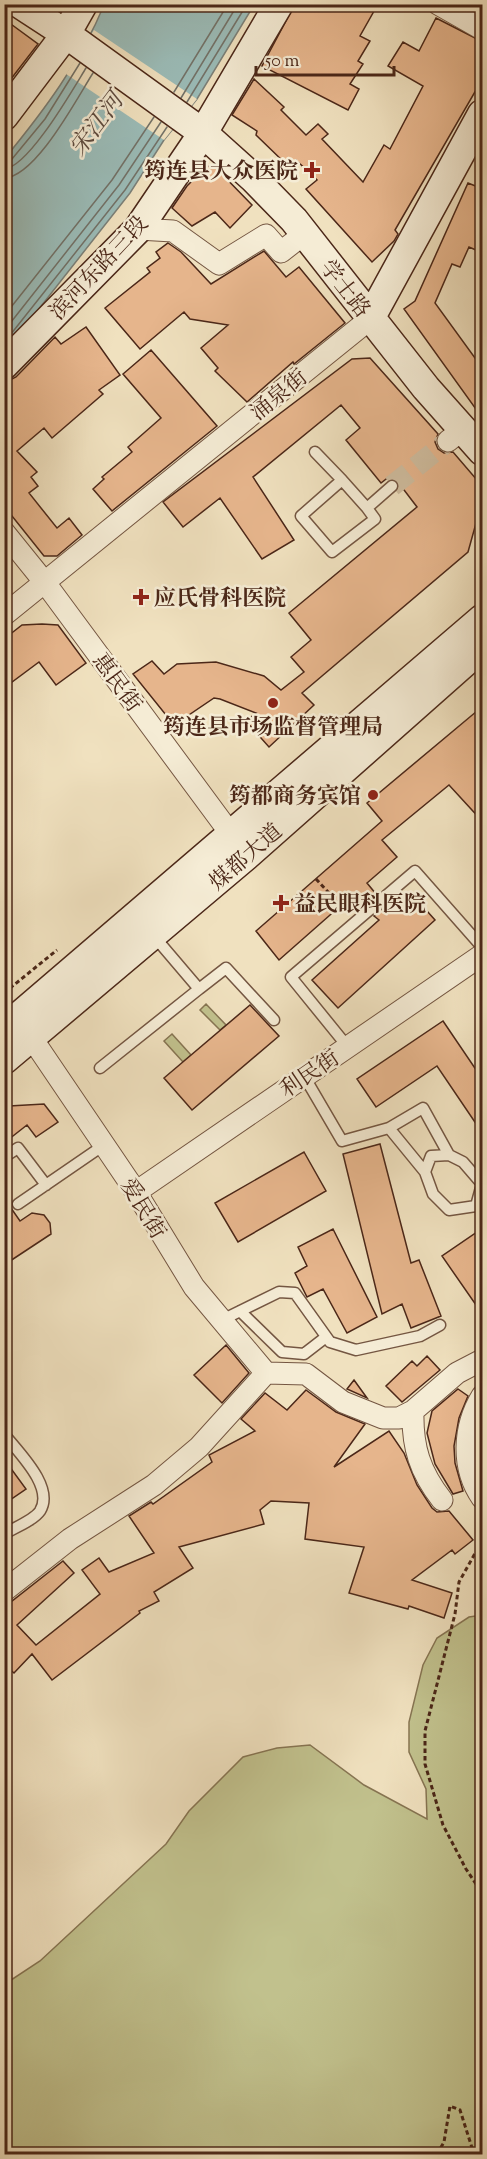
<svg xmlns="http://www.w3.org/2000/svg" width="487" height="2159" viewBox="0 0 487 2159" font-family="'Sorts Mill Goudy','Noto Serif SC',serif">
<rect width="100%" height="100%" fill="#f0e1bf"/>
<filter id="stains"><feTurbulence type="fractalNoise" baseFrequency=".00333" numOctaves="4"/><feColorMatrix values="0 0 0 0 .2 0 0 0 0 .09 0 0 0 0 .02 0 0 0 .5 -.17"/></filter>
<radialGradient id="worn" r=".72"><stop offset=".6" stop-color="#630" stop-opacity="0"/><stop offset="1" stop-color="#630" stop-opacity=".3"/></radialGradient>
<path fill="#c1c18d" stroke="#867452" stroke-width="1.5" d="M 206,1004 L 226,1025 L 220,1030 L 200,1010 Z
M 172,1034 L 191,1055 L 183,1062 L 164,1041 Z
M 482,1615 L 482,2154 L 5,2154 L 5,1984 L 40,1961 L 166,1844 L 189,1811 L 243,1757 L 277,1748 L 310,1745 L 364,1785 L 427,1819 L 426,1789 L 409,1752 L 409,1722 L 423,1665 L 437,1638 L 469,1617 Z"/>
<path fill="#9bbcb8" stroke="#7b8078" stroke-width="1.5" d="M 104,5 L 254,5 L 197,99 L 164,140 L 130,193 L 5,352 L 5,158 C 43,112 81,61 104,5 Z"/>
<path fill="#f0e1bf" d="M 94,30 L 197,99 L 164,140 L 66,74 Z"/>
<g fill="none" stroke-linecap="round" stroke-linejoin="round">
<path stroke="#737268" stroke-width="1.5" d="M 174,92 L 228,4
M 181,98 L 238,4
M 187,102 L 247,4
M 4,162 L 12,159 L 45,119 L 80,63
M 4,169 C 28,168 73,89 86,68
M 4,178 C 36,177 77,98 93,73
M 4,316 L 112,180 L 154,117
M 4,331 L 119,185 L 161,122
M 7,339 L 125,190 L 167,127"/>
</g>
<path fill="#e6b58c" stroke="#4b2718" stroke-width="1.5" d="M 295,4 L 378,4 L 360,36 L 370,41 L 358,61 L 363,64 L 350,84 L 359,89 L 348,110 L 262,66 Z
M 436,18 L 483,42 L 483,78 L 395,230 L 398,234 L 394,241 L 372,262 L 306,189 L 317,180 L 296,160 L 289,167 L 256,135 L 257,131 L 232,115 L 254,79 L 284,107 L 281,110 L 306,135 L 318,124 L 328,134 L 322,139 L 363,182 L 384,145 L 390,149 L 423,86 L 388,66 L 403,42 L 419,51 Z
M 4,19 L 38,44 L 4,88 Z
M 207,166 L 215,167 L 252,205 L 230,228 L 215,212 L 192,226 L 172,208 L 187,186 Z
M 468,183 L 483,189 L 483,253 L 469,247 L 460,267 L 452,264 L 435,303 L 483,369 L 483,419 L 404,309 L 415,301 Z
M 168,243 L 181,252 L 211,284 L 264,251 L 286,277 L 299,267 L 345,323 L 294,364 L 293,362 L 247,402 L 215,371 L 218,368 L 201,348 L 228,325 L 190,319 L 184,312 L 140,349 L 105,308 L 150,272 L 147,268 L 160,258 L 156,252 Z
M 86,327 L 120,375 L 99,390 L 103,394 L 52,438 L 44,428 L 17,451 L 37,472 L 31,477 L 38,486 L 29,493 L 57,528 L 69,518 L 82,535 L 57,556 L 44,556 L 4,506 L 4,383 L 16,377 L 55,337 L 61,344 Z
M 151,350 L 217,426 L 112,511 L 93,489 L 104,479 L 102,477 L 132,452 L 128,447 L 161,418 L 123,374 Z
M 370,358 L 438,434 L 435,442 L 438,449 L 444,453 L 453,452 L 483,487 L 483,498 L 468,552 L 302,693 L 314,705 L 269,747 L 246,721 L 256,713 L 220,699 L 214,698 L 174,725 L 133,674 L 152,661 L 164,674 L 177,664 L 216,662 L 264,676 L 281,690 L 304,672 L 291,657 L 311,640 L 289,613 L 417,507 L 398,482 L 390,476 L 381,483 L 346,440 L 360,428 L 341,405 L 253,477 L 294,540 L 262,559 L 220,498 L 183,527 L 163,502 L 352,359 Z
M 42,624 L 58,625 L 86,663 L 56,685 L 39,662 L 4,688 L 4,639 L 22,625 Z
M 483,706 L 483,822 L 449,785 L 382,840 L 397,857 L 367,883 L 376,894 L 365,904 L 355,893 L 279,960 L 256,931 L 382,821 L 367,803 Z
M 410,892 L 435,920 L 338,1008 L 312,980 L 379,920 L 374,916 L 386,906 L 389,911 Z
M 250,1005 L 279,1036 L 192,1110 L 164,1078 Z
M 443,1021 L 483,1080 L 483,1134 L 437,1066 L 376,1107 L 357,1079 Z
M 44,1104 L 58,1122 L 36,1137 L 27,1125 L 4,1143 L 4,1110 L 9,1106 Z
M 380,1144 L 411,1263 L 419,1260 L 441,1316 L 411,1328 L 402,1304 L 382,1314 L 343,1154 Z
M 304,1152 L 326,1191 L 238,1242 L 215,1203 Z
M 4,1198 L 20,1221 L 32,1213 L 44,1215 L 50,1223 L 51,1234 L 4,1265 Z
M 483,1228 L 483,1315 L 442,1256 Z
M 333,1229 L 377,1317 L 347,1333 L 323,1289 L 307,1297 L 295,1273 L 307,1266 L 298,1247 Z
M 226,1345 L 249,1373 L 222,1403 L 194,1375 Z
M 427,1356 L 440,1370 L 402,1402 L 386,1386 L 412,1361 L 417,1366 Z
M 354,1380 L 367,1398 L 347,1389 Z
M 458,1389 L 468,1396 L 459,1418 L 454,1446 L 455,1463 L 463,1491 L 453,1494 L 435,1464 L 427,1433 L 432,1411 Z
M 306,1390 L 336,1412 L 365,1424 L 334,1467 L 389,1431 L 404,1453 L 417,1485 L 432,1508 L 437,1512 L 449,1511 L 473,1540 L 455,1554 L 452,1550 L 412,1580 L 452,1593 L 444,1618 L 409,1606 L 408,1609 L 349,1593 L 364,1547 L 305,1539 L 309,1503 L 271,1501 L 260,1510 L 264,1524 L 179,1547 L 193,1568 L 154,1592 L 159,1601 L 139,1611 L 140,1613 L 52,1680 L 32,1654 L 14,1673 L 4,1664 L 4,1604 L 12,1601 L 63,1561 L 74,1573 L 17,1625 L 36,1645 L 100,1594 L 82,1570 L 99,1558 L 109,1572 L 154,1553 L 129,1516 L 151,1502 L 153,1504 L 212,1462 L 209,1455 L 255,1431 L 241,1419 L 265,1393 L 287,1410 Z
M 4,1459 L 26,1489 L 4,1504 Z"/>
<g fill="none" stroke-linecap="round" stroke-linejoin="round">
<path stroke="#cfbc9e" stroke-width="21" stroke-dasharray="21 10" stroke-linecap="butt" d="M 392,486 L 448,441"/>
<g stroke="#745642" stroke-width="13">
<path id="lane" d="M 315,452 L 342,480
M 367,508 L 375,519 L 332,552 L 301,516 L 342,480 L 367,508 L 392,486
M 199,989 L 226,968 L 274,1020
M 347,1046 L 291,977 L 415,871 L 482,947
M 100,1068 L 199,989 L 153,935
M 304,1076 L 342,1141 L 389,1128 L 423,1108 L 449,1155 L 463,1162 L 482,1184 L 476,1206 L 449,1210 L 433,1194 L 425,1172 L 431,1156 L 449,1155
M 389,1128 L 425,1172
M 4,1157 L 18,1148 L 46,1185
M 18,1204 L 104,1145
M 240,1311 L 282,1352 L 304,1354 L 326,1337
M 222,1320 L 279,1292 L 295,1293 L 330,1342 L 356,1350 L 420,1336 L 440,1325
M 4,1434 C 18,1452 55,1487 40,1511 C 34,1520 14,1528 4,1534"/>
</g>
<g stroke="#745642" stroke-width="23">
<path id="street" d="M 438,4 L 482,29
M 138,229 L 173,231 L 219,264 L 266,235 L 281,252 L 304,234
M 448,441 L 463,429
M 4,532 L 46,584 L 230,833
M 4,615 L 370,319
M 31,1037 L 136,1192 L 194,1287 L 266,1373
M 136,1192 L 482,955
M 266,1373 L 306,1374 L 343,1402 L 383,1418 L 399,1418 L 413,1411 L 457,1373 L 482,1360
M 482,1396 C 463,1427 461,1468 482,1498
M 413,1411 C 412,1447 420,1472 442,1500
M 4,1591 L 70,1539 L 154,1485 L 199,1447 L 266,1373"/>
</g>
<g stroke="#4b2718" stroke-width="31">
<path id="secondary" d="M 20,4 L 66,34 L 203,133 L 279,4
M 4,116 L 66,34 L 83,4
M 370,319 L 482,114
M 4,365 L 138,229 L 203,133 L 253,178 L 294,220 L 426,388 L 482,451
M 4,1029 L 482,619
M 4,1060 L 246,856 L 482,647"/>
</g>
<path stroke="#4b2718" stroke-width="3" stroke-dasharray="4.5 3" stroke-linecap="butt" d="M 316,879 L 341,906
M 4,993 L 57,950
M 482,1541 L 459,1582 L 455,1614 L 425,1731 L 425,1764 L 443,1825 L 466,1869 L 482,1893
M 437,2154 L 444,2142 L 450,2106 L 460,2110 L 474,2154"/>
<use href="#lane" stroke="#f5ecd5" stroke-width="10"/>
<use href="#street" stroke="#f5ecd5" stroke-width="21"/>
<use href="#secondary" stroke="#f5ecd5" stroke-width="28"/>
</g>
<g fill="#8f2418" stroke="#f5ecd5" stroke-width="2">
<path d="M309 161h6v6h6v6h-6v6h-6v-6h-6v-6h6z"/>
<path d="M138 588h6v6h6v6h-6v6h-6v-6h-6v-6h6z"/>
<circle cx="273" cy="703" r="6"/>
<circle cx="373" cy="795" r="6"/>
<path d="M278 894h6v6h6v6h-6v6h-6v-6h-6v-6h6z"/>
</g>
<g text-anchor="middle" stroke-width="5" stroke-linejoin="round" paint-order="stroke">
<g font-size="22" font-weight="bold" fill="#4b2718" stroke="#f5ecd5" text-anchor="end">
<text x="298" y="178">筠连县大众医院</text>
<text x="154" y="605" text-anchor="start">应氏骨科医院</text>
<text x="273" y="734" text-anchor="middle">筠连县市场监督管理局</text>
<text x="361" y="803">筠都商务宾馆</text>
<text x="294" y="911" text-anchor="start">益民眼科医院</text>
</g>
<g font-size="22" fill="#4b2718" stroke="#f5ecd5">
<text transform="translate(98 267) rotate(-47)" y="8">滨河东路三段</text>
<text transform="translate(346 288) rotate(52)" y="8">学士路</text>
<text transform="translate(278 394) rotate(-39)" y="8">涌泉街</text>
<text transform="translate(118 682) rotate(54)" y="8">惠民街</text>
<text transform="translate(245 856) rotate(-41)" y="8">煤都大道</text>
<text transform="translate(309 1073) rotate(-34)" y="8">利民街</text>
<text transform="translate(144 1208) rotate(59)" y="8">爱民街</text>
</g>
<g font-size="24" font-style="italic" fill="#5f4c40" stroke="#f5ecd5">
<text transform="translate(96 124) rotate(-53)" y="8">宋江河</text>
</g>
</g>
<rect width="487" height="2159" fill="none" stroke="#f0e1bf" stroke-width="24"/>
<rect x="6" y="6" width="475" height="2147" fill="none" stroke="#4b2718" stroke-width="3"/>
<rect x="12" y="12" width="463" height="2135" fill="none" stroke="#4b2718" stroke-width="1.5"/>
<path d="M256 66v9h138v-9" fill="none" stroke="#4b2718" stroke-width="3"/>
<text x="265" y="66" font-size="18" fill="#4b2718" stroke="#f5ecd5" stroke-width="4.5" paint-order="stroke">50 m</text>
<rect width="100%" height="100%" filter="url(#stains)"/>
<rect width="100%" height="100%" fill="url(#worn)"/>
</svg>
